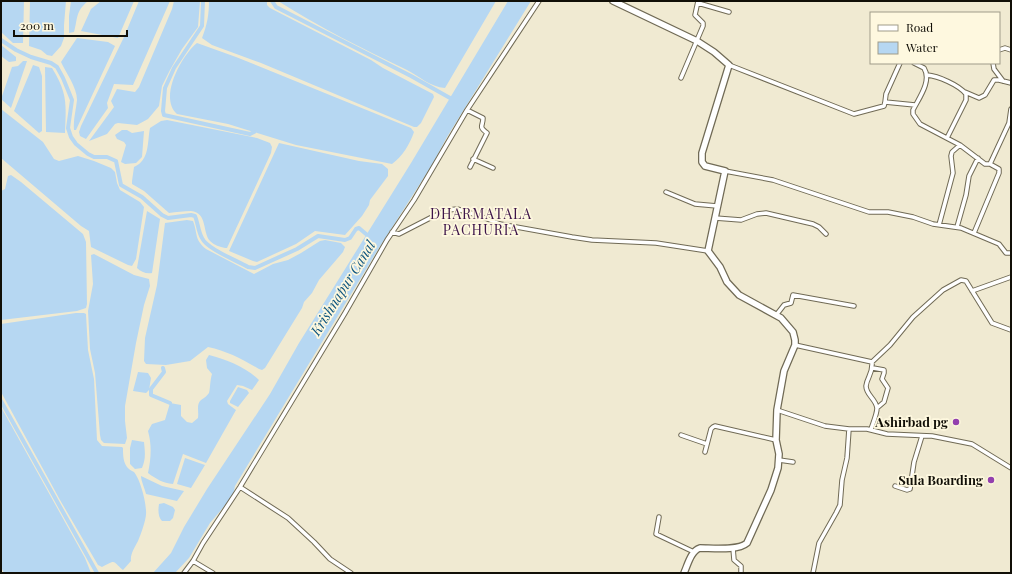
<svg xmlns="http://www.w3.org/2000/svg" width="1012" height="574" viewBox="0 0 1012 574" font-family="'Playfair Display',serif">
<rect width="100%" height="100%" fill="#f0ead2"/>
<path fill="#b6d7f2" d="M 1,1 L 24,1 L 23,43 L 13,43 L 1,32 Z
M 30,1 L 66,1 L 64,25 L 64,38 L 61,46 L 52,56 L 47,55 L 41,50 L 29,46 Z
M 71,1 L 88,1 C 75,12 78,18 74,32 L 69,33 L 69,16 Z
M 101,1 L 134,1 L 118,38 L 81,31 L 91,9 Z
M 139,1 L 170,1 L 133,85 L 114,84 L 107,103 L 108,108 L 86,139 L 80,136 L 79,132 L 81,126 L 124,37 Z
M 174,1 L 200,1 L 198,27 L 182,49 L 170,70 L 162,86 L 159,106 L 148,119 L 137,125 L 118,123 L 115,124 L 107,134 L 89,141 L 114,107 L 111,101 L 117,89 L 135,92 L 139,87 L 172,9 Z
M 209,1 L 267,1 L 267,5 L 270,8 L 371,60 L 383,68 L 433,94 L 434,97 L 421,123 L 417,127 L 414,127 L 261,63 L 212,45 L 202,38 C 207,25 209,15 209,1 Z
M 278,1 L 496,1 L 445,88 C 430,87 419,76 407,70 C 363,49 319,27 278,1 Z
M 508,1 L 531,1 L 447,137 L 432,165 L 379,248 L 235,486 L 233,496 L 210,523 L 189,558 L 175,573 L 153,573 L 171,553 L 184,527 L 207,489 L 270,394 L 299,343 L 411,163 Z
M 77,38 L 108,42 L 115,46 L 76,130 L 74,130 C 73,120 76,110 77,100 C 77,87 66,73 61,62 Z
M 197,43 L 236,57 L 411,128 L 414,132 C 410,144 402,157 392,164 L 296,145 L 228,124 L 177,114 C 158,98 182,55 197,43 Z
M 1,45 L 16,57 L 16,61 L 9,62 L 1,56 Z
M 23,61 L 27,61 L 11,108 L 1,99 L 12,67 L 18,66 Z
M 33,65 L 39,67 L 42,76 L 42,131 L 39,133 L 14,111 Z
M 45,67 L 52,68 C 68,94 66,104 65,133 L 46,132 Z
M 1,109 L 43,142 L 54,159 L 59,161 L 78,156 L 94,161 L 111,168 L 115,172 L 117,183 L 120,190 L 140,202 L 144,207 L 136,259 L 132,266 L 128,265 L 91,247 L 89,231 L 81,226 L 1,158 Z
M 167,120 L 257,138 L 270,143 L 272,147 L 271,153 L 227,248 L 225,248 C 220,247 214,245 210,241 C 202,232 208,213 191,211 C 184,211 176,212 169,213 L 144,191 L 132,184 L 132,181 L 134,167 C 150,160 147,143 150,128 L 161,121 Z
M 122,130 L 127,130 L 132,133 L 144,131 L 142,157 L 136,163 L 125,164 L 121,162 L 126,145 L 124,142 L 117,139 L 115,135 Z
M 279,143 L 359,161 L 382,164 L 388,169 L 388,176 L 370,200 L 369,205 L 362,216 L 345,235 L 315,231 L 296,244 L 257,262 L 253,261 L 229,251 Z
M 11,175 L 21,182 L 83,234 L 86,242 L 87,304 L 86,308 L 77,311 L 1,320 L 1,191 L 5,189 L 8,176 Z
M 147,211 L 160,219 L 152,273 C 146,274 141,272 137,268 Z
M 187,220 L 193,221 C 198,234 194,239 206,249 L 254,274 L 273,264 L 288,260 L 301,253 L 320,241 L 325,240 L 341,243 L 345,247 L 343,252 L 319,280 L 312,293 L 304,302 L 302,308 L 265,368 L 262,370 L 259,369 C 242,359 227,351 208,347 L 190,361 L 166,365 L 146,364 L 144,361 L 145,338 L 157,285 L 165,223 Z
M 94,254 L 134,275 L 149,279 L 150,286 L 144,305 L 136,343 L 125,406 L 125,421 L 127,438 L 125,444 L 104,443 L 101,440 L 100,435 L 95,373 L 90,349 L 88,311 L 93,284 L 91,255 Z
M 76,313 L 84,313 L 86,314 L 88,350 L 94,379 L 97,440 L 102,446 L 122,447 L 123,448 C 123,455 123,464 129,469 C 130,470 132,471 134,472 C 140,479 146,501 146,511 C 147,518 141,534 138,541 C 135,547 130,554 131,561 L 123,570 C 112,561 117,559 102,567 L 98,565 L 60,500 L 1,392 L 1,324 Z
M 209,355 C 227,360 246,367 259,380 L 252,390 L 243,386 L 237,385 L 227,401 L 228,404 L 236,410 L 206,463 L 183,454 L 173,484 C 163,483 156,479 148,473 C 151,459 152,445 148,431 L 152,424 L 165,420 L 170,403 L 181,405 L 181,416 L 187,422 L 192,423 L 198,418 C 199,412 196,404 201,400 C 204,398 207,396 209,393 C 210,391 210,380 212,374 L 207,368 L 206,360 Z
M 138,372 L 148,373 L 151,378 L 149,390 L 146,393 L 133,391 Z
M 238,387 L 247,390 L 249,393 L 238,407 L 230,403 L 230,401 Z
M 1,407 L 85,558 L 91,573 L 4,573 L 1,567 Z
M 132,440 L 144,442 C 145,452 146,459 142,468 L 135,469 L 130,464 L 130,448 Z
M 185,458 L 205,465 L 191,488 L 177,484 Z
M 141,476 L 162,486 L 184,491 L 177,501 L 146,494 C 145,489 141,481 141,476 Z
M 164,503 L 173,507 L 175,510 L 173,518 L 170,521 L 162,521 C 158,517 158,510 159,504 Z"/>
<g fill="none" stroke-linecap="round" stroke-linejoin="round">
<path stroke="#b6d7f2" stroke-width="4" d="M 203,1 L 202,26 L 174,68 L 165,88 L 163,111 L 164,115 L 250,134 L 254,132
M 272,1 L 276,7 L 411,76 L 450,98
M 1,40 L 16,50 L 31,57 L 51,63 L 57,67 L 63,78 L 72,100 L 68,128 L 71,137 L 76,144 L 88,154 L 94,157 L 107,157 L 116,161 L 121,185 L 142,197 L 162,215 L 168,218 L 191,215 L 195,216 C 198,223 198,231 202,238 C 207,249 236,260 248,267 L 255,268 L 297,249 L 318,236 L 345,240 L 350,238 L 356,229 L 359,228 L 366,234
M 163,368 L 164,372 L 151,389 L 151,395 L 170,403
M 1,401 L 97,573"/>
<g stroke="#706a55" stroke-width="5.5">
<path id="street" d="M 698,3 L 729,12
M 999,50 L 1005,48 L 1011,50
M 914,63 L 924,68 C 932,81 919,98 913,110 L 913,114 L 920,124 L 960,145 L 985,164 L 990,164 L 1009,123 L 1011,109
M 993,63 L 994,69 L 1003,81
M 729,65 L 854,114 L 884,106 L 885,102 L 886,94 L 900,63
M 927,75 C 938,76 959,85 966,94 L 966,100 L 947,138
M 681,78 L 703,26 L 703,23 L 695,15 L 698,1
M 965,92 L 979,98 L 985,95 L 994,80 L 999,80 L 1011,83
M 885,102 L 915,105
M 467,110 L 483,118 C 483,127 478,126 487,133 L 470,167
M 473,159 L 493,168
M 725,171 L 773,180 L 869,212 L 888,212 L 913,217 L 933,224 L 961,228 L 999,244 L 1006,253 L 1011,253
M 666,192 L 695,204 L 717,206
M 715,218 L 741,220 L 757,214 L 766,213 L 813,224 L 819,227 L 826,234
M 939,225 L 953,173 L 951,156 L 952,152 L 960,145
M 957,227 L 966,195 L 969,176 L 978,158
M 392,232 L 399,234 L 434,216 L 448,210 L 457,209 L 480,216 L 500,224 L 572,237 L 592,240 L 656,243 L 708,251
M 974,233 L 999,173 L 999,169 L 990,164
M 972,291 L 1011,277
M 777,314 L 784,305 L 791,303 L 793,295 L 854,306
M 795,345 L 872,362 L 890,345 L 913,317 L 943,290 L 961,280 L 966,281 L 992,323 L 1011,330
M 873,368 L 884,370 L 884,373 L 882,379 L 888,388 L 884,402 L 877,408
M 777,410 L 825,426 L 849,429 L 867,429 L 887,434 L 932,436 L 972,444 L 1011,468
M 871,429 C 873,423 877,414 877,408 C 876,399 866,395 866,386 C 867,377 873,374 872,362
M 681,435 L 707,444
M 705,452 L 711,429 L 713,427 L 715,426 L 776,440
M 779,460 L 793,462
M 895,486 L 907,490 L 910,489 L 914,462 L 922,436
M 240,487 L 288,518 L 314,542 L 330,559 L 351,573
M 659,517 L 656,534 L 694,552
M 733,548 L 734,560 L 741,566 L 741,573
M 193,561 L 213,573
M 184,573 L 193,561 L 203,543 L 240,487 L 345,313 L 387,240 L 414,200 L 467,110 L 539,1
M 813,573 L 819,543 L 836,513 L 840,505 L 842,480 L 847,458 L 849,429"/>
</g>
<g stroke="#706a55" stroke-width="8">
<path id="secondary" d="M 613,1 L 697,41 L 714,52 L 729,65 L 702,153 L 702,162 L 705,166 L 725,171 L 708,251 L 720,267 L 727,282 L 739,295 L 781,318 L 793,332 L 795,340 L 795,345 L 784,371 L 777,410 L 776,440 L 779,454 L 778,468 L 771,490 L 747,543 C 738,551 712,548 700,548 C 691,551 688,564 684,573"/>
</g>
<use href="#street" stroke="#fff" stroke-width="3.5"/>
<use href="#secondary" stroke="#fff" stroke-width="5.5"/>
</g>
<g fill="#923fae" stroke="#fef8df" stroke-width="1.5">
<circle cx="956" cy="422" r="4"/>
<circle cx="991" cy="480" r="4"/>
</g>
<g text-anchor="middle" stroke-width="3.5" stroke-linejoin="round" paint-order="stroke">
<g font-size="13" font-weight="bold" fill="#110f07" stroke="#fef8df" text-anchor="end">
<text x="948" y="427">Ashirbad pg</text>
<text x="983" y="485">Sula Boarding</text>
</g>
<g font-size="14" letter-spacing="1" fill="#3c1449" stroke="#fef8df">
<text x="481" y="219">DHARMATALA<tspan x="481" dy="16">PACHURIA</tspan></text>
</g>
<g font-size="14" font-style="italic" fill="#0e557f" stroke="#fef8df">
<text transform="translate(343 288) rotate(-58)" y="5">Krishnapur Canal</text>
</g>
</g>
<rect width="1012" height="574" fill="none" stroke="#110f07" stroke-width="4"/>
<rect x="870" y="12" width="130" height="52" fill="#fef8df" stroke="#9f9b89"/>
<rect x="878" y="25" width="20" height="6" fill="#ffffff" stroke="#9f9b89"/>
<text x="906" y="32" font-size="12" fill="#110f07">Road</text>
<rect x="878" y="42" width="20" height="12" fill="#b6d7f2" stroke="#9f9b89"/>
<text x="906" y="52" font-size="12" fill="#110f07">Water</text>
<path d="M14 30v6h113v-6" fill="none" stroke="#110f07" stroke-width="2"/>
<text x="20" y="30" font-size="12" fill="#110f07" stroke="#fef8df" stroke-width="3" paint-order="stroke">200 m</text>
</svg>
